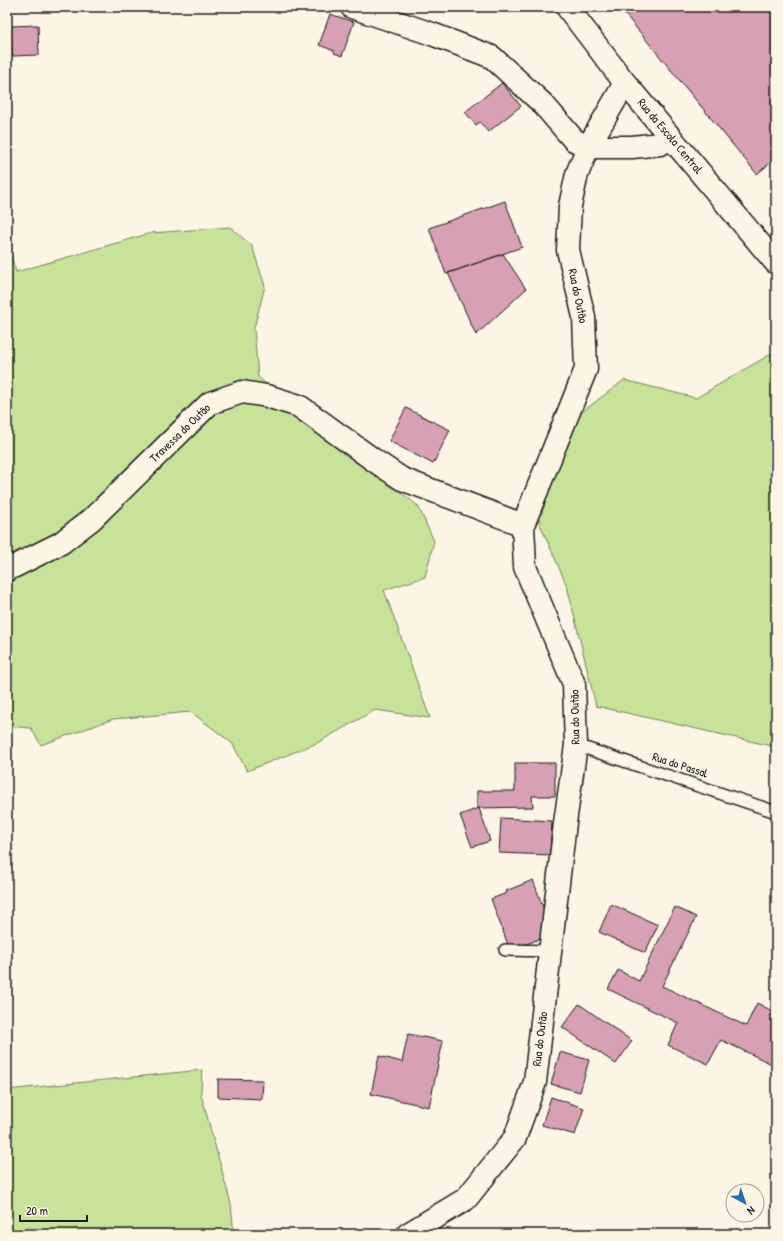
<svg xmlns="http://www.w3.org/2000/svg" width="783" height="1241" viewBox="0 0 783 1241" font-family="'Patrick Hand',sans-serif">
<rect width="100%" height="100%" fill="#fcf5e5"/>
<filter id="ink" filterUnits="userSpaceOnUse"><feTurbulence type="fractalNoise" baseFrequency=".025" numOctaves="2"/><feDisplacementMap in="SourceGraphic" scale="8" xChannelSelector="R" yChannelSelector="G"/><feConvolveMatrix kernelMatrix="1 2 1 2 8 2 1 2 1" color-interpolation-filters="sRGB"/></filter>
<g filter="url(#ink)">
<path fill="#c7e39a" stroke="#72805b" d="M 230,227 L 252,246 L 265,286 L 254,328 L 258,377 L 292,406 L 354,454 L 418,506 L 434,541 L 425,577 L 384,590 L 430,718 L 375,710 L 317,743 L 247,771 L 232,743 L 191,712 L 113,719 L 41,745 L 31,728 L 7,726 L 7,243 L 16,272 L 151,233 Z
M 776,351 L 776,747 L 596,706 L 567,586 L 539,522 L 573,419 L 624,380 L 696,398 Z
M 202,1070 L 201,1094 L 231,1204 L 234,1234 L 7,1234 L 7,1090 Z"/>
<path fill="#d7a0b4" stroke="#1c1c1c" d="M 619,7 L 776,7 L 776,158 L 757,174 Z
M 330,14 L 354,22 L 342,56 L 334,53 L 335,51 L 319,45 Z
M 38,25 L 39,55 L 12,56 L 11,26 Z
M 502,83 L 521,106 L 488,132 L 480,122 L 476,125 L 465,112 Z
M 505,201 L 522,247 L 446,274 L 429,228 Z
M 503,254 L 526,289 L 476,335 L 448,273 Z
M 406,408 L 450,430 L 433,464 L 389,441 Z
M 515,763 L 555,763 L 555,796 L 532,796 L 533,807 L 477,808 L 477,791 L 515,791 Z
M 479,808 L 490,841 L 472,847 L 460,815 Z
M 501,818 L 552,821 L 550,855 L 499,853 Z
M 533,880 L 553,934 L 510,950 L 491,899 L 507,893 L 506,891 Z
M 611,904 L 658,925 L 645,953 L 599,932 Z
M 675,907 L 696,917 L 662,986 L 746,1026 L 757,1003 L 776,1013 L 776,1060 L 774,1065 L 721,1040 L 708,1064 L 668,1045 L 678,1023 L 608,989 L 618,970 L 639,981 Z
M 579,1004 L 632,1041 L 616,1064 L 562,1027 Z
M 408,1034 L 443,1041 L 429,1107 L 371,1094 L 379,1056 L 402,1062 Z
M 560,1052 L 589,1060 L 580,1092 L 551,1084 Z
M 218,1079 L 263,1080 L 262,1099 L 218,1097 Z
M 551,1097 L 584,1108 L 575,1135 L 542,1125 Z"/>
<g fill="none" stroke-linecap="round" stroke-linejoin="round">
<g stroke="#1c1c1c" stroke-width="14">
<path id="service" d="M 576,745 L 776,812
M 505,950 L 551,951"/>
</g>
<g stroke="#1c1c1c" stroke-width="25">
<path id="minor" d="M 352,7 L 432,34 L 492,57 L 543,104 L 574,140 L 588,147 L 632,147 L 660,144 L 671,138
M 7,570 L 61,543 L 92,519 L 210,403 L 242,392 L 267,396 L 299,406 L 375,461 L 402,479 L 523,525
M 408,1234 L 466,1199 L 515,1138 L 535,1082 L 565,823 L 576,745 L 574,684 L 525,567 L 523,525 L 586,369 L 584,317 L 568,250 L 570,206 L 577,174 L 588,147 L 625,83"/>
</g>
<g stroke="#1c1c1c" stroke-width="25">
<path id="tertiary" d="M 567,7 L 625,83 L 776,263"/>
</g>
<use href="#service" stroke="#fcf5e5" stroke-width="11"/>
<use href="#minor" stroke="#fcf5e5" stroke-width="22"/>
<use href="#tertiary" stroke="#fcf5e5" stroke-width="22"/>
</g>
</g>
<g text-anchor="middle" stroke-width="3" stroke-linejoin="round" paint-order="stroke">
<g font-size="12" fill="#1c1c1c" stroke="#fcf5e5">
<text transform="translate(670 136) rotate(50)" y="4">Rua da Escola Central</text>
<text transform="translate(578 296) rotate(78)" y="4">Rua do Outão</text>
<text transform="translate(180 433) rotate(-44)" y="4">Travessa do Outão</text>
<text transform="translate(575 717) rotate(-91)" y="4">Rua do Outão</text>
<text transform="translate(680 765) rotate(18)" y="4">Rua do Passal</text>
<text transform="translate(540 1039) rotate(-83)" y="4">Rua do Outão</text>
</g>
</g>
<rect width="783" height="1241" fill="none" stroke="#fcf5e5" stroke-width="24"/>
<rect x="12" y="12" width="759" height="1217" fill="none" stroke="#1c1c1c" stroke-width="1.5" filter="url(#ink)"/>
<g transform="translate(745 1203) rotate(140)"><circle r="19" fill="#fcf5e5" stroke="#a29e95"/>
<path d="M0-3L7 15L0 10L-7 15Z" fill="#1f6fb2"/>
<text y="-6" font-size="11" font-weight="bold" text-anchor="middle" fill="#1c1c1c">N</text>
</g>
<path d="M20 1215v6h67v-6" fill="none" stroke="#1c1c1c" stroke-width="2"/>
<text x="26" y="1215" font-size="12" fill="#1c1c1c" stroke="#fcf5e5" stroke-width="3" paint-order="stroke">20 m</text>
</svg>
